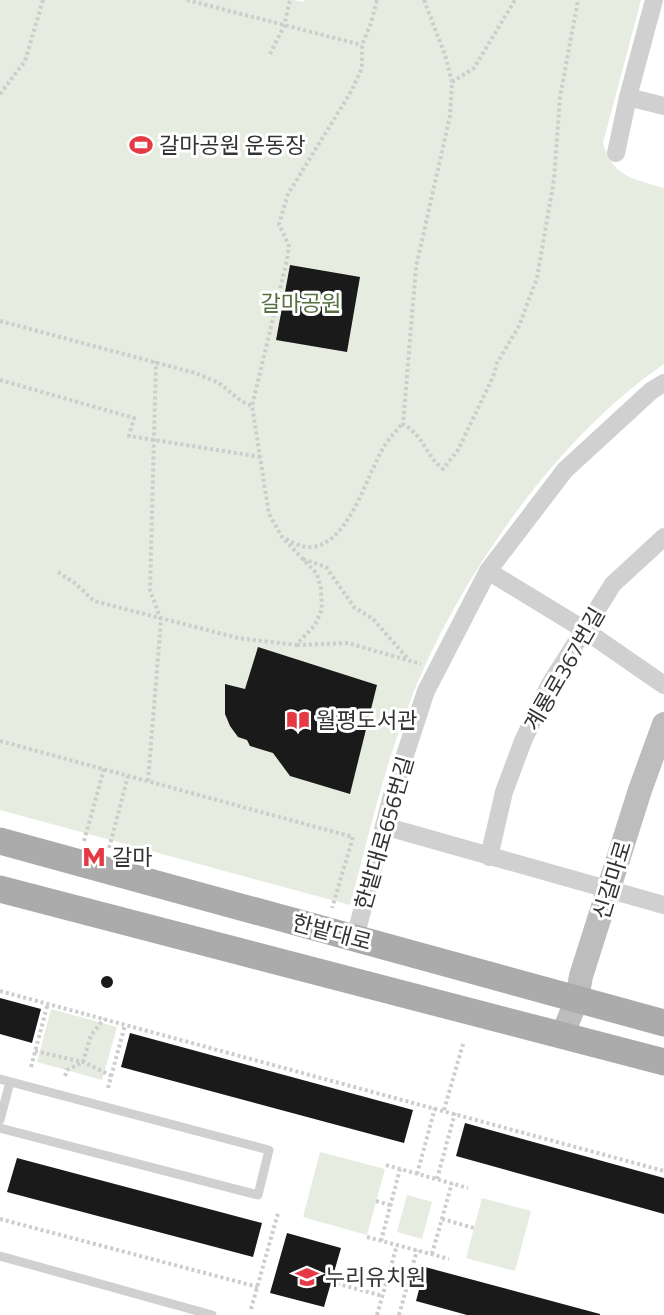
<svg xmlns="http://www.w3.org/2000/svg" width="664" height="1315" viewBox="0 0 664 1315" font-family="'Titillium Web','Noto Sans KR',sans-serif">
<rect width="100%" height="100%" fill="#fff"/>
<path fill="#e6ecdf" d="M 0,0 L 294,0 L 303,2 L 304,0 L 641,0 L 603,143 C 612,177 634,179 664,188 L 664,364 C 557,437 460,576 412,696 C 385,763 369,835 350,905 L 0,810 Z
M 51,1009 L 117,1027 L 102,1080 L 37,1062 Z
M 320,1152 L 385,1169 L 367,1235 L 303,1217 Z
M 407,1195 L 432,1202 L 422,1239 L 397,1232 Z
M 482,1198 L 531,1211 L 515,1271 L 466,1258 Z"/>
<path fill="#1a1a1a" d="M 290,265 L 360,277 L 347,352 L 276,340 Z
M 258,647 L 377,685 L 350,794 L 290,776 L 273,753 L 250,746 L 247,740 L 238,737 L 230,726 L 225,714 L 225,684 L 245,689 Z
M101 982a6 6 0 1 1 12 0a6 6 0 1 1-12 0Z
M 0,998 L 41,1009 L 32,1043 L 0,1034 Z
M 130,1033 L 413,1110 L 404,1143 L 121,1067 Z
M 465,1123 L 664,1178 L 664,1214 L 456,1156 Z
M 17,1158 L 262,1223 L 253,1257 L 7,1192 Z
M 287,1233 L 341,1248 L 324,1307 L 270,1293 Z
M 425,1267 L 600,1314 L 600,1315 L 467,1315 L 416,1301 Z"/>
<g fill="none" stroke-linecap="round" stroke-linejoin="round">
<path stroke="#cdcdcd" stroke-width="4" stroke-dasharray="3 3" stroke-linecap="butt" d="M 187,0 L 362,45
M 424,0 L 445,55 L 452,82 L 450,116 L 416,267 L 403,424 C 425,437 425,455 443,469 L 458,450 L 493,377 L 497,363 L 519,326 L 537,278 L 554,179 L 560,97 L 578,0
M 270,54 L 284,26 L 290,0
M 452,82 L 474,68 L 515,0
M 0,94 L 25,61 L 43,0
M 0,321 L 195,373 L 219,383 L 241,401 L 252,406
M 0,380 L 134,418 L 129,436 L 261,457
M 286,539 C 294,543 302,548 312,547 C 351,543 368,469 387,442 C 392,435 397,430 402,424
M 303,559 L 326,567 L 354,607 L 373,619 L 408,659
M 58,572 L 76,584 L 94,601 L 238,638 L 296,645 L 315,625 L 322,609 L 321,589 L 317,574 L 282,537 L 269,514 L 252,406 L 287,260 L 289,246 L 279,224 L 288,194 L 352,90 L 362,68 L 362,45 L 371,23 L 377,0
M 297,645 L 348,643 L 421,664
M 0,741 L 353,837 L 332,908
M 148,781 L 161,620 L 150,590 L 156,361
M 84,841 L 104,769
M 109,848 L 128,776
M 0,991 L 664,1171
M 35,1051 L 83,1062 L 112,1076
M 31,1067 L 48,1003
M 65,1076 L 67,1070 L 83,1062 L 91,1035 L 104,1019
M 108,1088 L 125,1025
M 444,1110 L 463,1044
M 386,1165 L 468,1188
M 417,1174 L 435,1108
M 437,1179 L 455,1113
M 376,1201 L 390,1205
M 0,1219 L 258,1287
M 442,1219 L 474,1228
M 367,1237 L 449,1259
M 381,1241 L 400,1169
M 432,1254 L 452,1183
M 331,1282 L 383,1296
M 251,1309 L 278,1213
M 377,1315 L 397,1245
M 399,1315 L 417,1250"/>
<path stroke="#d0d0d0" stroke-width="9" d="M 0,1079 L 269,1150 L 258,1195 L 0,1128
M 0,1120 L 10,1082
M 0,1256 L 212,1315"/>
<path stroke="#d0d0d0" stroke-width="18" d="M 654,0 L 628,97 L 664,106
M 616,153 L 628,97
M 488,571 L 583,629 L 664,685
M 384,826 L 664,905
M 489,857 L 504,792 L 523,741 L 550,684 L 613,584 L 664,537
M 355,938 L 392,795 L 426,691 L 488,571 L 565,470 L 651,391 L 664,383"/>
<path stroke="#bdbdbd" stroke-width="24" d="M 562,1036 L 577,999 L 581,976 L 640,790 L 664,724"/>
<path stroke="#ababab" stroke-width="27" d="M 0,841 L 664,1023
M 0,889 L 664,1062"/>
</g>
<defs>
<g id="stadium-bare" transform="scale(1.8)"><path d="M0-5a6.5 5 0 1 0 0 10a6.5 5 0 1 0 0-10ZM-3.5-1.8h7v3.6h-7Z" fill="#e63946" stroke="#fff" stroke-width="2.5" paint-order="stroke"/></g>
<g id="library-bare" transform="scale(1.8)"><path d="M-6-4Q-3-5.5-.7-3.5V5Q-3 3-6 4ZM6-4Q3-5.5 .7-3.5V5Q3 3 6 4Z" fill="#e63946" stroke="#fff" stroke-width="2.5" paint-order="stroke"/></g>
<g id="metro-bare" transform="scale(1.8)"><path d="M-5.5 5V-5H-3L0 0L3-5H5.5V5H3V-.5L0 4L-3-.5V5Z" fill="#e63946" stroke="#fff" stroke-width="2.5" paint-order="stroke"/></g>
<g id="school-bare" transform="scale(1.8)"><path d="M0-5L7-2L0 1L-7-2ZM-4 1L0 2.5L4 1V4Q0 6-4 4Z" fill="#e63946" stroke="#fff" stroke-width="2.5" paint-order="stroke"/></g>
</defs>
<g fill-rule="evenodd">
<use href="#stadium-bare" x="141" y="145"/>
<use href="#library-bare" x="298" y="720"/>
<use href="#metro-bare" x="94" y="857"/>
<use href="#school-bare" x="307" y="1277"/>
</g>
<g text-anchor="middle" stroke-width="6" stroke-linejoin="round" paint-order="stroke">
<g font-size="22" fill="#333" stroke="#fff" text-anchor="start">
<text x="159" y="153">갈마공원 운동장</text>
<text x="316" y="728">월평도서관</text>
<text x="112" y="865">갈마</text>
<text x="325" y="1285">누리유치원</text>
</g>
<g font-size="22" fill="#56703f" stroke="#fff">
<text x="301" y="311">갈마공원</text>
</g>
<g font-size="22" fill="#333" stroke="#fff">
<text transform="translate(564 669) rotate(-60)" y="8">계룡로367번길</text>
<text transform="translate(384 833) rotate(-74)" y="8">한밭대로656번길</text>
<text transform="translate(612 880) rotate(-73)" y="8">신갈마로</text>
<text transform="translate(332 932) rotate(15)" y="8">한밭대로</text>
</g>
</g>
</svg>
